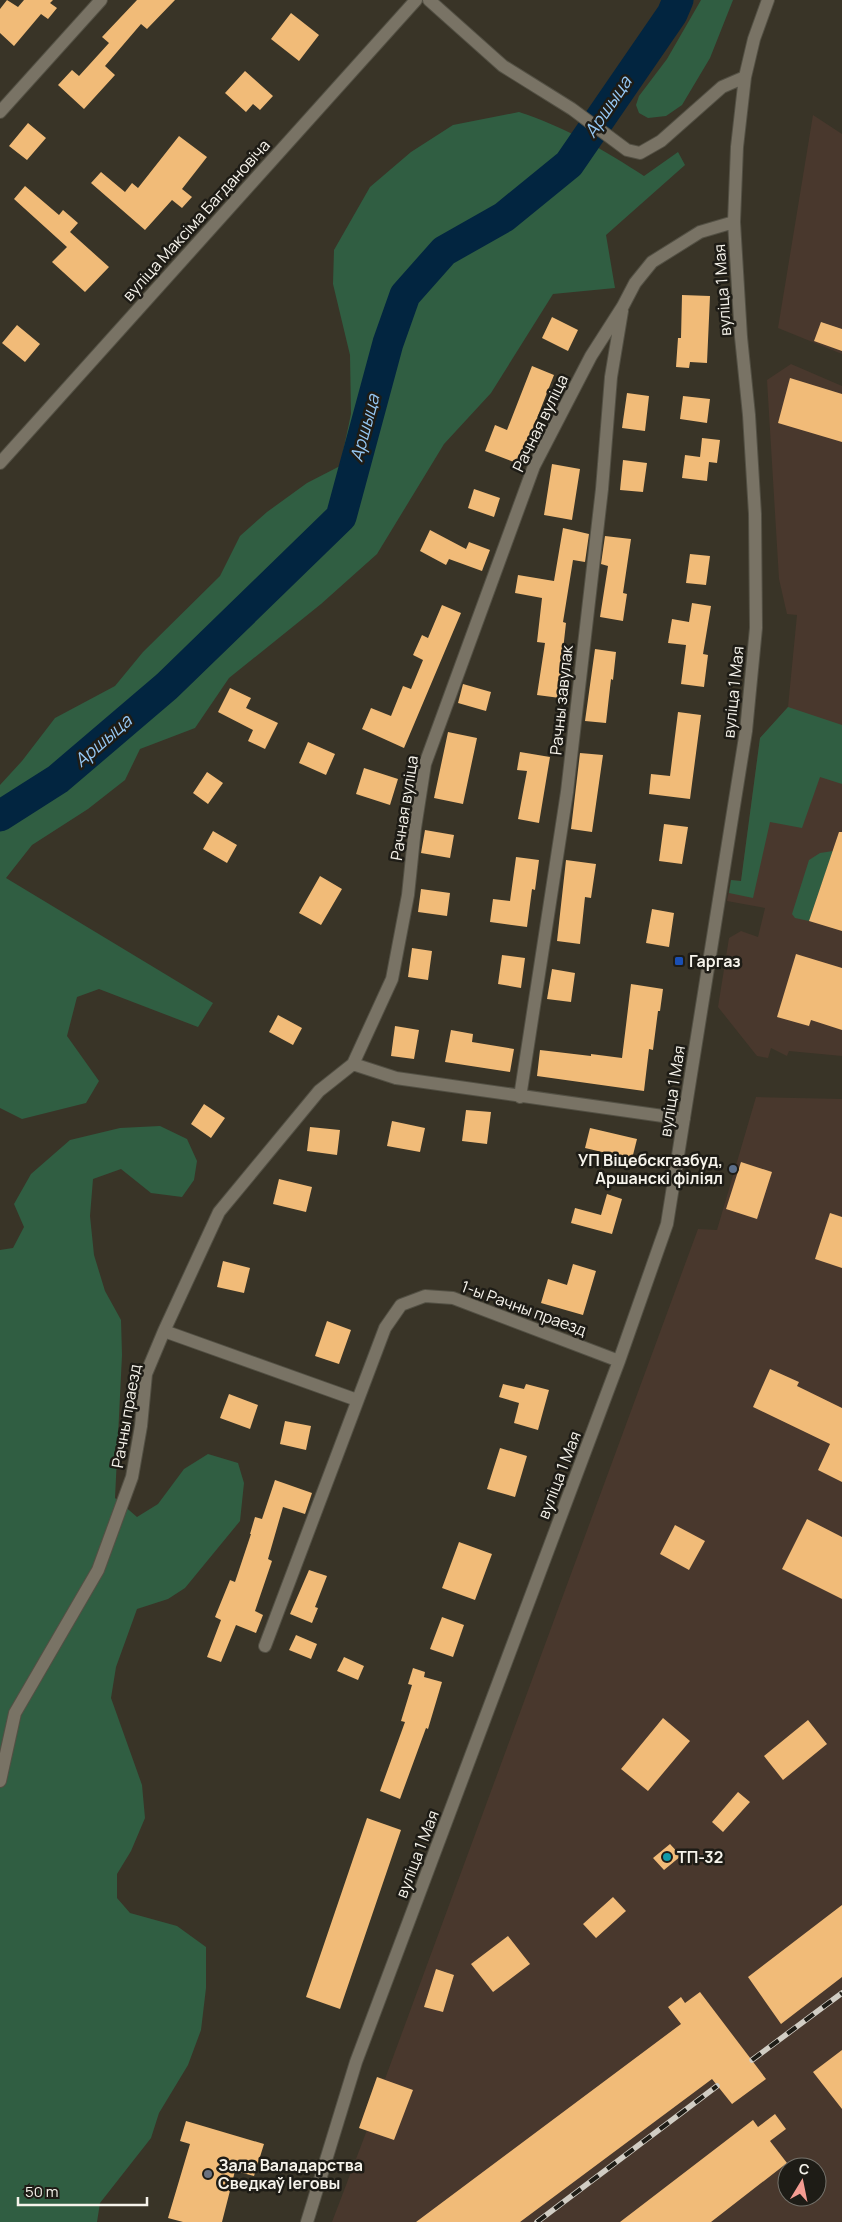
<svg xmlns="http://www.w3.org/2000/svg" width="842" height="2222" viewBox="0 0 842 2222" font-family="Manrope,sans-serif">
<rect width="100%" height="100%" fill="#393427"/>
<path fill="#49382d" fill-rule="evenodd" d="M 813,115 L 842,134 L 842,354 L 778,328 Z
M 791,364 L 842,386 L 842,1056 L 789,1051 L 787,1056 L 771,1048 L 768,1058 L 757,1056 L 718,1007 L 729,938 L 741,931 L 758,937 L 765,908 L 727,901 L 731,880 L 741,881 L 760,738 L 788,707 L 797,615 L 787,614 L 779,579 L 767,380 Z
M 756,1097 L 842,1099 L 842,2222 L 332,2222 L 367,2130 L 359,2128 L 377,2077 L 385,2079 L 698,1229 L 717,1230 ZM 787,2167 L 817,2167 L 817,2197 L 787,2197 Z"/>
<path fill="#305e42" d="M 701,0 L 733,0 L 710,58 L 682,105 L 666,116 L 648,118 L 639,113 L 636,105 L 639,96 L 667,59 Z
M 519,112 C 563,126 606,151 644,176 L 678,152 L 685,165 L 606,235 L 615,288 L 553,294 L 491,393 L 444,444 L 377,554 L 321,604 L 229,678 L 195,728 L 140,749 L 125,780 L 88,809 L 32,845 L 6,878 L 213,1003 L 198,1027 L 99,989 L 77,997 L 67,1036 L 99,1081 L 86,1103 L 22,1119 L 0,1108 L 0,785 L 22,761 L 55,718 L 115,686 L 143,652 L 220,576 L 240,536 L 267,512 L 307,483 L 340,466 L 351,414 L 350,355 L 333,284 L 334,250 L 370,187 L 411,152 L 453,125 Z
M 788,707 L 842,725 L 842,784 L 820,777 L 802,828 L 770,822 L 753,898 L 729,893 L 731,880 L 741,881 L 760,738 Z
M 833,851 L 809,921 L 795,918 L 792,914 L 809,860 L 820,853 Z
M 160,1126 L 187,1139 L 197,1161 L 194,1180 L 182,1197 L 151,1193 L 121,1169 L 93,1179 L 90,1216 L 94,1255 L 105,1291 L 121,1320 L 122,1355 L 115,1498 L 137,1517 L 158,1504 L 184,1469 L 208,1454 L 238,1463 L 244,1483 L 240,1521 L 185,1588 L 168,1599 L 137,1609 L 116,1667 L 111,1698 L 142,1785 L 145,1818 L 131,1851 L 117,1874 L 117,1898 L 130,1913 L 177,1926 L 206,1947 L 206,1988 L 201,2030 L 188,2065 L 159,2113 L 151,2138 L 100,2203 L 97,2222 L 0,2222 L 0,1250 L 13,1248 L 24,1227 L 14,1204 L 31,1174 L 70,1140 L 120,1128 Z"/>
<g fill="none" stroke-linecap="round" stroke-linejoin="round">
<path stroke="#022540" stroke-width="31" d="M 0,816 L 58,779 L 167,686 L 341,517 L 388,343 L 405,295 L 444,251 L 504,217 L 569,164 L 672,14 L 678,0"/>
</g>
<path fill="#f1bb78" d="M 7,0 L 18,7 L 24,0 L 53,0 L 50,3 L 57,8 L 48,19 L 41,14 L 14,46 L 0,33 L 0,9 Z
M 137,0 L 175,0 L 147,29 L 141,24 L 105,66 L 115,75 L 84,109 L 58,85 L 72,70 L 79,76 L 109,43 L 102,37 Z
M 291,13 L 319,35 L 299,61 L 271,39 Z
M 245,71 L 273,96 L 260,110 L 253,104 L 246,112 L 225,93 Z
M 28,123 L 46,138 L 27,160 L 9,146 Z
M 179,136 L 207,157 L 182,189 L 192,197 L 182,208 L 172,200 L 145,230 L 91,183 L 101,172 L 125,192 L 132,183 L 138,188 Z
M 25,186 L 59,215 L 63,210 L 78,223 L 70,232 L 109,267 L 85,292 L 52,262 L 67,247 L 14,199 Z
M 682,295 L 710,296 L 707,363 L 690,362 L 689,368 L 676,367 L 678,338 L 681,338 Z
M 552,317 L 578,330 L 568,351 L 542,338 Z
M 821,322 L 842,329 L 842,351 L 814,341 Z
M 17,325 L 40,344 L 25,362 L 2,343 Z
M 532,366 L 554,375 L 519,464 L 485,451 L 495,425 L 507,430 Z
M 790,378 L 842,394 L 842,442 L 778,423 Z
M 627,393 L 649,396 L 645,431 L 622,428 Z
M 683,396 L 710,399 L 707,423 L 680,419 Z
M 702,438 L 720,440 L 717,463 L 709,462 L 707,481 L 682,478 L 685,455 L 700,457 Z
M 623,460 L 647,463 L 643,492 L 620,490 Z
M 552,464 L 580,469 L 572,520 L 544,515 Z
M 474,489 L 500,498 L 494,517 L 468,508 Z
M 563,528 L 589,534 L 585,562 L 573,560 L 563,622 L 566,623 L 561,668 L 564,669 L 560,698 L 537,695 L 545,643 L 537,642 L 542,598 L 515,593 L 518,575 L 554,581 Z
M 430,530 L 466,549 L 469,542 L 490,550 L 482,571 L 449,559 L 446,565 L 420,551 Z
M 605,536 L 631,539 L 623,593 L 627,594 L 623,621 L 600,617 L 608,566 L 601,564 Z
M 690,554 L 710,556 L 706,585 L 686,583 Z
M 692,603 L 711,606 L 703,654 L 708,655 L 704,687 L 681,684 L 686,645 L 668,643 L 672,619 L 689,622 Z
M 442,605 L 461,613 L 404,748 L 362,729 L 371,708 L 391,716 L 403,686 L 411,689 L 423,660 L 413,655 L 422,635 L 428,638 Z
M 595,649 L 616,652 L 613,680 L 611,679 L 606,723 L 585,721 Z
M 463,684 L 491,692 L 486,711 L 458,703 Z
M 230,688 L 251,698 L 246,708 L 278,723 L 265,749 L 248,741 L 253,730 L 218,712 Z
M 678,712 L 701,715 L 690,799 L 649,794 L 651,774 L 670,776 Z
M 448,732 L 477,738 L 463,804 L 434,798 Z
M 308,742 L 335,754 L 326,775 L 299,763 Z
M 520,752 L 550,757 L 539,823 L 518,819 L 527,771 L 517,770 Z
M 580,753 L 603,755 L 592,832 L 571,829 Z
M 364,768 L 398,779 L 390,805 L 356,794 Z
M 207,772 L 223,783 L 208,804 L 193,793 Z
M 664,824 L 688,827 L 682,864 L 659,861 Z
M 425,830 L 454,835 L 450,858 L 421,853 Z
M 213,831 L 237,845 L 227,863 L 203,849 Z
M 839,832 L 842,832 L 842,931 L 809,921 Z
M 516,857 L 539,860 L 535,890 L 532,889 L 527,927 L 490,922 L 493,899 L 510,901 Z
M 566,860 L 596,864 L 591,898 L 585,897 L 580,944 L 557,941 Z
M 320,876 L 342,889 L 321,925 L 299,913 Z
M 421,889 L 450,893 L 447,916 L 418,912 Z
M 652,909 L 674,913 L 669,947 L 646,943 Z
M 412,948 L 432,951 L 428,980 L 408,977 Z
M 796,954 L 842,968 L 842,1030 L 811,1020 L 809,1026 L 777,1017 Z
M 502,955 L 525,958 L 521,988 L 498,984 Z
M 552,969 L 575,973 L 571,1002 L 547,999 Z
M 631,984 L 663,989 L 660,1011 L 658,1011 L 653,1050 L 649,1049 L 644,1091 L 537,1076 L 540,1050 L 591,1056 L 591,1054 L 622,1058 Z
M 278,1015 L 302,1028 L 293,1045 L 269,1032 Z
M 395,1026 L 419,1030 L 414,1059 L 391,1056 Z
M 451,1030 L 473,1034 L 472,1042 L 514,1049 L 510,1072 L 445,1062 Z
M 204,1104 L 225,1118 L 211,1138 L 191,1124 Z
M 466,1110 L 491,1112 L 487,1144 L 462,1141 Z
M 392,1121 L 425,1128 L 420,1152 L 387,1146 Z
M 310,1127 L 340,1130 L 337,1155 L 307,1151 Z
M 590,1128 L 637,1139 L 632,1159 L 585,1148 Z
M 741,1162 L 772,1172 L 757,1219 L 726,1209 Z
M 279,1179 L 312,1187 L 306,1212 L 273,1204 Z
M 607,1194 L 622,1199 L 612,1234 L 571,1223 L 575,1208 L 601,1215 Z
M 830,1213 L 842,1217 L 842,1268 L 815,1259 Z
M 223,1261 L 250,1268 L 244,1293 L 217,1287 Z
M 573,1264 L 596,1271 L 583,1315 L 541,1303 L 548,1279 L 567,1285 Z
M 327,1321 L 351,1330 L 339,1364 L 315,1356 Z
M 770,1369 L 799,1382 L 797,1386 L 842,1408 L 842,1482 L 818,1470 L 830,1444 L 753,1407 Z
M 503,1384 L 524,1389 L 526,1384 L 549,1390 L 538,1430 L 514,1423 L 519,1403 L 499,1397 Z
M 229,1394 L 258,1405 L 250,1429 L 220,1418 Z
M 285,1421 L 311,1426 L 306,1450 L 280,1444 Z
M 500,1448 L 527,1456 L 515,1497 L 487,1489 Z
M 275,1480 L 312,1493 L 305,1514 L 283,1507 L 268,1559 L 272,1561 L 255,1611 L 263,1615 L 256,1633 L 236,1625 L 221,1662 L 207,1657 L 221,1620 L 215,1617 L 230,1580 L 235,1582 L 251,1534 L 250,1534 L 255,1517 L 262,1519 Z
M 807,1519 L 842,1537 L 842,1599 L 782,1569 Z
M 675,1525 L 705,1541 L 689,1570 L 660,1554 Z
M 459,1542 L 492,1554 L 475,1600 L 442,1588 Z
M 309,1570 L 327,1576 L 315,1607 L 318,1608 L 312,1623 L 290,1614 Z
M 442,1617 L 464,1625 L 453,1657 L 430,1649 Z
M 296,1635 L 317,1644 L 311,1659 L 289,1650 Z
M 344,1657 L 364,1666 L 358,1680 L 337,1671 Z
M 413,1668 L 425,1672 L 424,1677 L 442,1682 L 428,1729 L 426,1728 L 400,1799 L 380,1791 L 405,1722 L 401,1721 L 412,1685 L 408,1684 Z
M 663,1718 L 690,1741 L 648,1791 L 621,1769 Z
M 808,1720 L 827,1744 L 783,1780 L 764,1756 Z
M 738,1792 L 750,1802 L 723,1832 L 712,1822 Z
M 367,1818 L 401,1830 L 340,2009 L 306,1997 Z
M 670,1844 L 681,1856 L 664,1870 L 653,1858 Z
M 613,1897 L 626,1911 L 596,1938 L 583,1924 Z
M 842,1905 L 842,1977 L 781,2024 L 748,1977 Z
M 508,1936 L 530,1964 L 493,1992 L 471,1964 Z
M 436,1969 L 454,1975 L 443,2012 L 424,2007 Z
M 700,1992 L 766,2079 L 732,2104 L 712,2079 L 520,2222 L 416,2222 L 681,2024 L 668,2007 L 681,1997 L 685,2003 Z
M 842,2050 L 842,2109 L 813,2072 Z
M 377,2077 L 413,2090 L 394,2140 L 359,2128 Z
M 775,2114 L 786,2129 L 770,2141 L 787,2163 L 711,2222 L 620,2222 L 753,2120 L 758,2127 Z
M 186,2121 L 264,2144 L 254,2176 L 235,2171 L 222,2222 L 183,2222 L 168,2218 L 190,2144 L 180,2141 Z"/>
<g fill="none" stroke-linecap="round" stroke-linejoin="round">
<g stroke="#535044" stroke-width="14">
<path id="minor" d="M 429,0 L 503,66 L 572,109 L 627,150 L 640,153 L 661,141 L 722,87 L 745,77
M 0,112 L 101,0
M 0,463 L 416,0
M 520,1097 L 567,792 L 602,489 L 611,377 L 622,311
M 684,1119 L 396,1078 L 353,1064 L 392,979 L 408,895 L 415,828 L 425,764 L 534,466 L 591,356 L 623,306 L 635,283 L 652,262 L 700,232 L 734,222
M 164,1331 L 357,1400
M 265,1646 L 385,1328 L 401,1305 L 425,1296 L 453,1298 L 619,1361
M 0,1781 L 15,1713 L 98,1570 L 132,1477 L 141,1426 L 146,1374 L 164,1331 L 219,1212 L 319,1091 L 353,1064
M 307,2222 L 356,2062 L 619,1361 L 667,1224 L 746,731 L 756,628 L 755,514 L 749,415 L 741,337 L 734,222 L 737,147 L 745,77 L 754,39 L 768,0"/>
</g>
<use href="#minor" stroke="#797365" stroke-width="12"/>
<g stroke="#d1cdc4" stroke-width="5.5">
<path id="rail" d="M 752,2060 L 842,1993
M 537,2222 L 717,2086"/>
</g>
<use href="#rail" stroke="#1e1c16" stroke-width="4" stroke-dasharray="11" stroke-linecap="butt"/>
</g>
<rect fill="#1a4fb4" stroke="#1e1c16" stroke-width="2" x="674" y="956" width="10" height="10" rx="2.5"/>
<circle fill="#5c6f8a" stroke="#1e1c16" stroke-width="2" cx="733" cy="1169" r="5"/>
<circle fill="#0f9aa8" stroke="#1e1c16" stroke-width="2" cx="667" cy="1857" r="5"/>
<circle fill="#6b7280" stroke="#1e1c16" stroke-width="2" cx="208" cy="2174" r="5"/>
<g text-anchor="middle" stroke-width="5" stroke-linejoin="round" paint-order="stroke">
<g font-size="16" fill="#f6f3eb" stroke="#1e1c16">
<text transform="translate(196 220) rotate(-48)" y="6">вуліца Максіма Багдановіча</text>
<text transform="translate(722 290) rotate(-94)" y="6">вуліца 1 Мая</text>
<text transform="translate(540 423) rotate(-64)" y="6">Рачная вуліца</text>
<text transform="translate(733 692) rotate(-84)" y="6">вуліца 1 Мая</text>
<text transform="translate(561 700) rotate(-84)" y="6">Рачны завулак</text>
<text transform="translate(404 808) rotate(-81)" y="6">Рачная вуліца</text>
<text transform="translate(672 1091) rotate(-81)" y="6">вуліца 1 Мая</text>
<text transform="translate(524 1308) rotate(20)" y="6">1-ы Рачны праезд</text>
<text transform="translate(126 1416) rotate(-80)" y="6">Рачны праезд</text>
<text transform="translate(559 1475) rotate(-69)" y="6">вуліца 1 Мая</text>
<text transform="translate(417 1854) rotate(-69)" y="6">вуліца 1 Мая</text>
</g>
<g font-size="16" font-weight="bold" fill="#f6f3eb" stroke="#1e1c16" text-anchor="start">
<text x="689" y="967">Гаргаз</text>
<text x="723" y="1166" text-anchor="end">УП Віцебскгазбуд,<tspan x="723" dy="18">Аршанскі філіял</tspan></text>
<text x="677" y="1863">ТП-32</text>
<text x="218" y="2171">Зала Валадарства<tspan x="218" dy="18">Сведкаў Іеговы</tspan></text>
</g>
<g font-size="18" font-style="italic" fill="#95c7f3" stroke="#1e1c16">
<text transform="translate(608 107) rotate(-56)" y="6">Аршыца</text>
<text transform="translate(365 428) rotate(-75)" y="6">Аршыца</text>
<text transform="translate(103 741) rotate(-41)" y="6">Аршыца</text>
</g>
</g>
<g transform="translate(802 2182) rotate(10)"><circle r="24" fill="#1e1c16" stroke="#74726b"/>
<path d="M0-4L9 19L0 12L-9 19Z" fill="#f59c92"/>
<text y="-8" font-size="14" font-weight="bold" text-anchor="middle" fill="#f6f3eb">С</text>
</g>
<path d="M18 2197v8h129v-8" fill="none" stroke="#f6f3eb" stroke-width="2.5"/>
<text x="25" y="2197" font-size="15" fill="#f6f3eb" stroke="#1e1c16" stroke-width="4" paint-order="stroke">50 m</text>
</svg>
